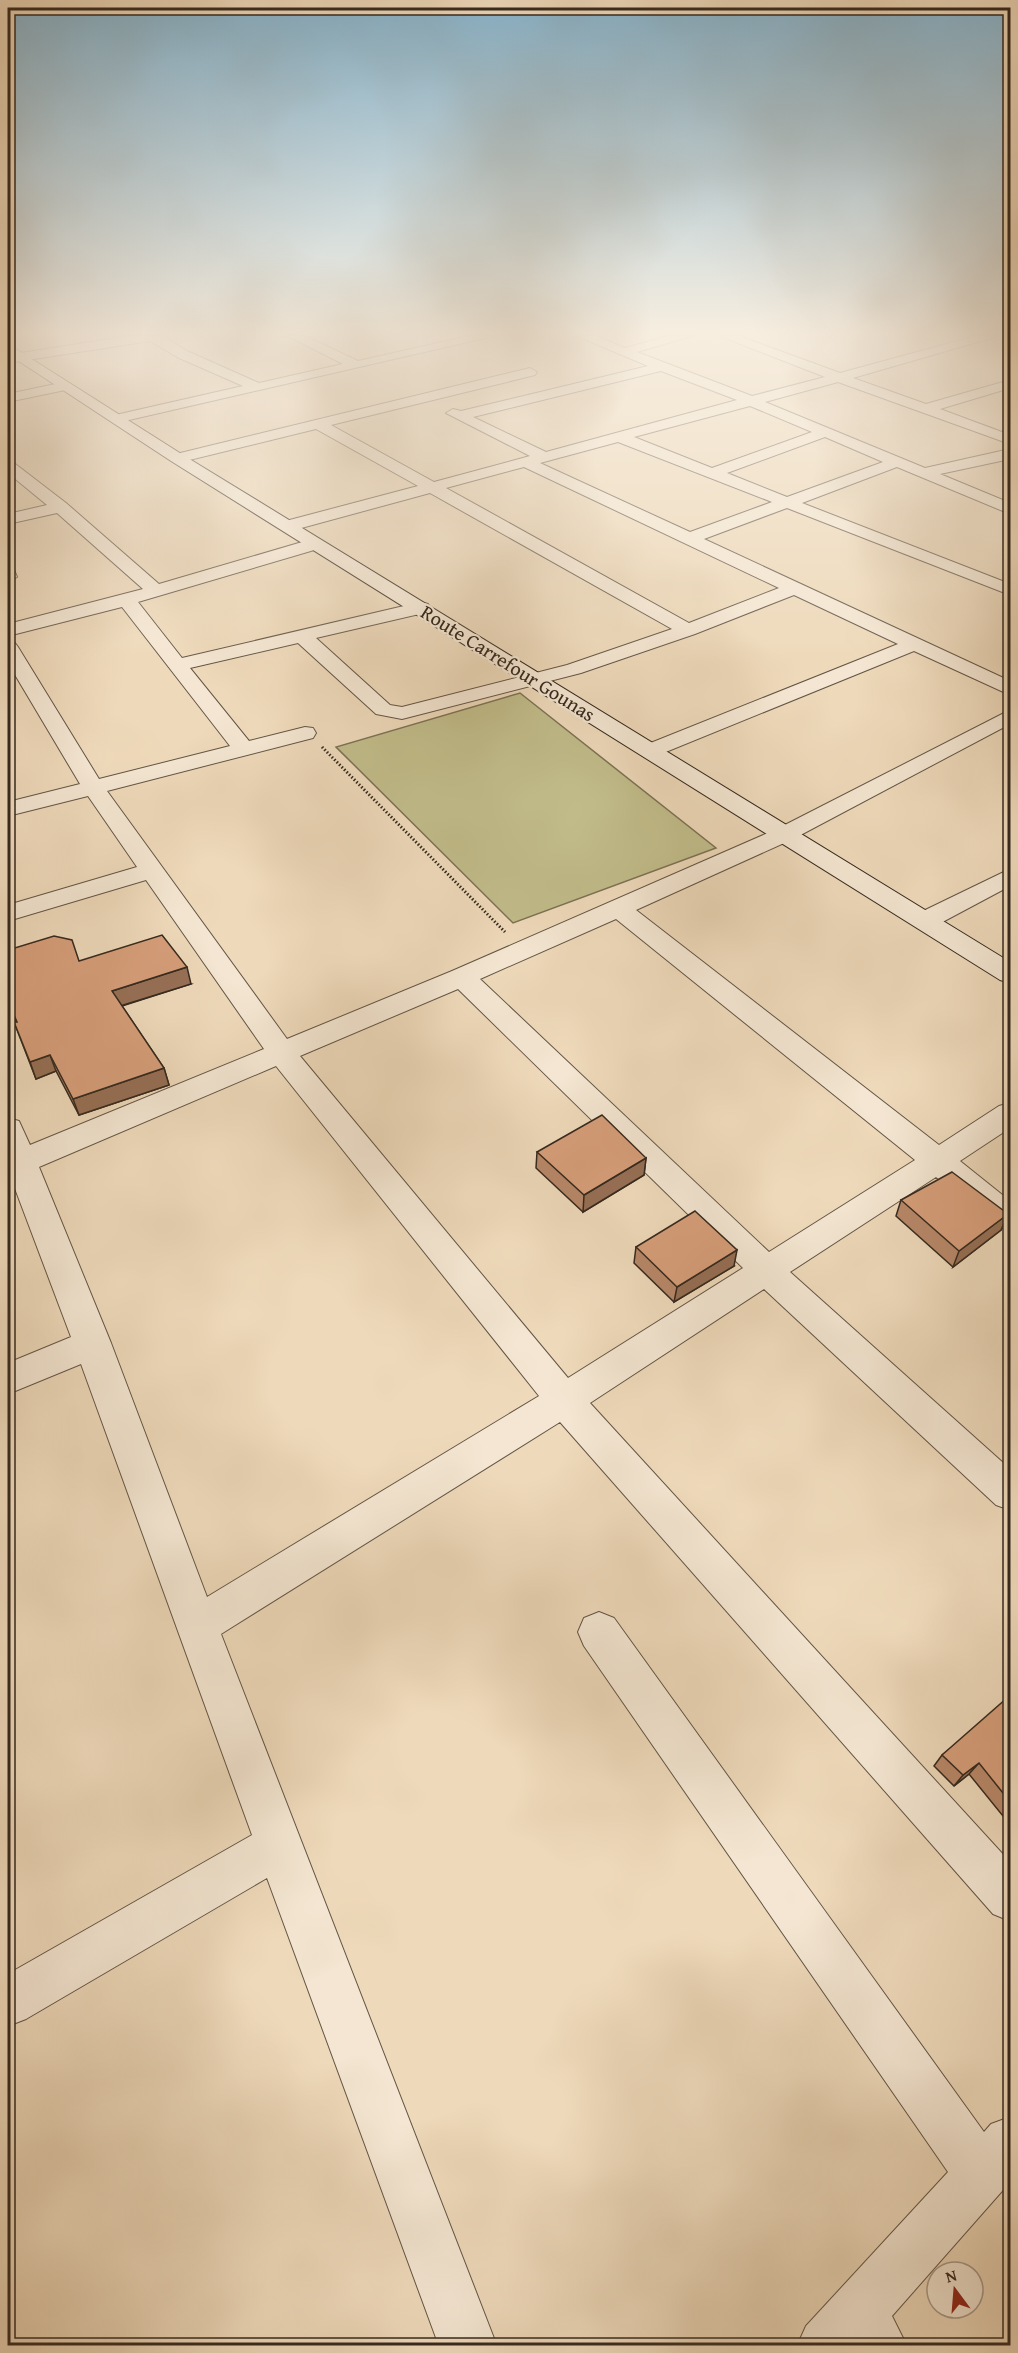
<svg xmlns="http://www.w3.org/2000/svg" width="1018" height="2353" viewBox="0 0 1018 2353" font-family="'Gentium Book Plus',serif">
<rect width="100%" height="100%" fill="#eed9ba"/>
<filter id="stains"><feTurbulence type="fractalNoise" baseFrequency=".00333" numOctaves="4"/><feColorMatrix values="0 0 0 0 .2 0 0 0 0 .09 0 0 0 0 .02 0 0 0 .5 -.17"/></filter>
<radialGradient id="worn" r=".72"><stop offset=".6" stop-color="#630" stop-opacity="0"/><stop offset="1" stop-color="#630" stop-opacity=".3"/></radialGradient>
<path fill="#c1bc8a" stroke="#7b7254" stroke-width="1.5" d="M 520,693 L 716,848 L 513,923 L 336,747 Z"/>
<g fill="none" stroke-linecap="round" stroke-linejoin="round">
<g stroke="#635545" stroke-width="2">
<path id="minor" d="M 129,336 L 163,336 L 187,351 L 259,383 L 343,364 L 288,336 L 305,336 L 358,361 L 469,336 L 494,336 L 116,423 L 109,419 L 111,416 L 243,386 L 177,357 L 150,341 L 8,363 L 8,355 Z
M 577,336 L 596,336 L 625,348 L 669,336 L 692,336 L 637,352 L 752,396 L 825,377 L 720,336 L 739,336 L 840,373 L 976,336 L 998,336 L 853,378 L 926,404 L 1010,380 L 1010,388 L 940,409 L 1010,435 L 1010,444 L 838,382 L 765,402 L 925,468 L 1010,449 L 1010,459 L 940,474 L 1010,503 L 1010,514 L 897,467 L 802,503 L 1010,584 L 1010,595 L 787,508 L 704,539 L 1010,681 L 1010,695 L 914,651 L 651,758 L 643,756 L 640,751 L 643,746 L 898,644 L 794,595 L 695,634 L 581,673 L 402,719 L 376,714 L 298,643 L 190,668 L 249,741 L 305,727 L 313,728 L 316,733 L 313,738 L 107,791 L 287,1039 L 452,971 L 777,829 L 1010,710 L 1010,724 L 793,839 L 636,910 L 939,1145 L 999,1106 L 1010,1103 L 1010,1128 L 960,1161 L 1010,1201 L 1010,1230 L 999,1227 L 936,1177 L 790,1272 L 1010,1469 L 1010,1510 L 996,1505 L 764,1289 L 590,1403 L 1010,1862 L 1010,1921 L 993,1914 L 560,1422 L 221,1634 L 497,2346 L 439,2346 L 267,1878 L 26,2019 L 8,2026 L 8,1974 L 252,1835 L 81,1364 L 8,1394 L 8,1363 L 71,1337 L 11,1178 L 8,1178 L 8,1118 L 19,1121 L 30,1145 L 264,1049 L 146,880 L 8,921 L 8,905 L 137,867 L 88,796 L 8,816 L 8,802 L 80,784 L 8,663 L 8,641 L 15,643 L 18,647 L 99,779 L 230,746 L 122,607 L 8,636 L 8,624 L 143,589 L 57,513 L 8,524 L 8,514 L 47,505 L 8,473 L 8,461 L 14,463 L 66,503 L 159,584 L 309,540 L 321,540 L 324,544 L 321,548 L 138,602 L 182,658 L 421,602 L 428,604 L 430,608 L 428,612 L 316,638 L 390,705 L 402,707 L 567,665 L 672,629 L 430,493 L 294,530 L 282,530 L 279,526 L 282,522 L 418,486 L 316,429 L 177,463 L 169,458 L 172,455 L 530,368 L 537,372 L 535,375 L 331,425 L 434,482 L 530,456 L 446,413 L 453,409 L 461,411 L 648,366 ZM 661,371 L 737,400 L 546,452 L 473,417 ZM 750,406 L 812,432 L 712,468 L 634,437 ZM 825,437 L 883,462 L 787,497 L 727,473 ZM 618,442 L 772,502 L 690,532 L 540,463 ZM 524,467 L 779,588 L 689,623 L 446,488 ZM 616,919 L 915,1160 L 769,1252 L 480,979 ZM 458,989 L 743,1268 L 568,1378 L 300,1056 ZM 276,1066 L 539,1396 L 207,1597 L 111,1343 L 39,1167 Z
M 65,382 L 72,386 L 70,389 L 8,402 L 8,394 Z
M 8,569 L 14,570 L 17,577 L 8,582 Z
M 1010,869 L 1010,886 L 935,926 L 926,928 L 917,926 L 913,920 L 917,914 Z
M 599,1612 L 614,1618 L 984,2132 L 991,2124 L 1010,2117 L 1010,2182 L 892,2316 L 907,2346 L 797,2346 L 806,2326 L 948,2172 L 584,1646 L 578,1632 L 584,1618 Z"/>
</g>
<g stroke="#35291e" stroke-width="2">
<path id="secondary" d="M 8,344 L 183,455 L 1010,962 L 1010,983 L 1000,980 L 171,461 L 8,354 Z"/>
</g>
<path stroke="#35291e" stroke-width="3" stroke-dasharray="1.5 2" stroke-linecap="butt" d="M 322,747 L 505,932"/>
<use href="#minor" fill="#f4e6d2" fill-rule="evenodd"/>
<use href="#secondary" fill="#f4e6d2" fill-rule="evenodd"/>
</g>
<path fill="#b88869" stroke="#35291e" stroke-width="1.5" d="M 8,950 L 79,961 L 191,984 L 122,1006 L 164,1068 L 169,1085 L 79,1115 L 56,1071 L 36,1079 L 14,1022 L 16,1022 L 8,1004 Z
M 537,1152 L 646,1158 L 644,1175 L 583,1212 L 536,1168 Z
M 901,1200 L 1001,1230 L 953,1267 L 896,1216 Z
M 636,1247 L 734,1266 L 674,1302 L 634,1263 Z
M 1011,1701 L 1011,1826 L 969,1774 L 954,1786 L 934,1766 L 942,1755 Z"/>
<path fill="#966f55" stroke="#35291e" stroke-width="1.5" d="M 187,967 L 191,984 L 117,1007 L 112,991 Z
M 50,1055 L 56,1071 L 36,1079 L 30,1062 Z
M 164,1068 L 169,1085 L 79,1115 L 73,1099 Z
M 646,1158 L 644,1175 L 583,1212 L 584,1195 Z
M 1008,1214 L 1001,1230 L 953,1267 L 959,1251 Z
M 737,1250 L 734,1266 L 674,1302 L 677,1287 Z
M 979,1763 L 969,1774 L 954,1786 L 963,1775 Z"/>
<path fill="#d69e7a" stroke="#35291e" stroke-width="1.5" d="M 162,935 L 187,967 L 112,991 L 164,1068 L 73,1099 L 50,1055 L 30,1062 L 14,1022 L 17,1022 L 8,1001 L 8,950 L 54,936 L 72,940 L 79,961 Z
M 602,1115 L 646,1158 L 584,1195 L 537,1152 Z
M 952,1172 L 1008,1214 L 959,1251 L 901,1200 Z
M 695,1211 L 737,1250 L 677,1287 L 636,1247 Z
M 1007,1698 L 1011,1701 L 1011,1803 L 979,1763 L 963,1775 L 942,1755 Z"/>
<linearGradient id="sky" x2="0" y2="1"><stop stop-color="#88b6d0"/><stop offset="0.5" stop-color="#f7eee0"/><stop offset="1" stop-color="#f7eee0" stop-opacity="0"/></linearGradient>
<rect width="1018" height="666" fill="url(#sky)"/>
<g text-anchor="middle" stroke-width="4.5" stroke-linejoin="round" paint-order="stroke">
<g font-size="20" fill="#35291e" stroke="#f4e6d2">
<text transform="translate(508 663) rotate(32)" y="7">Route Carrefour Gounas</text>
</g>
</g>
<rect width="1018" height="2353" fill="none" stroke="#eed9ba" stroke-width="30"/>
<rect x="9" y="9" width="1000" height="2335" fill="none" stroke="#35291e" stroke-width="3"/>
<rect x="15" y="15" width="988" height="2323" fill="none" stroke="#35291e" stroke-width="1.5"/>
<g transform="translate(955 2290) rotate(344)"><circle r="28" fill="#f4e6d2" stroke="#a89a8a" stroke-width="1.5"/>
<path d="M0-4.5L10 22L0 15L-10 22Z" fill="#8f2418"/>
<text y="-9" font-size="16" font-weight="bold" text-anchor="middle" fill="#35291e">N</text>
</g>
<rect width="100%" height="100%" filter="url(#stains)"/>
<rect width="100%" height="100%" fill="url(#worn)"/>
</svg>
